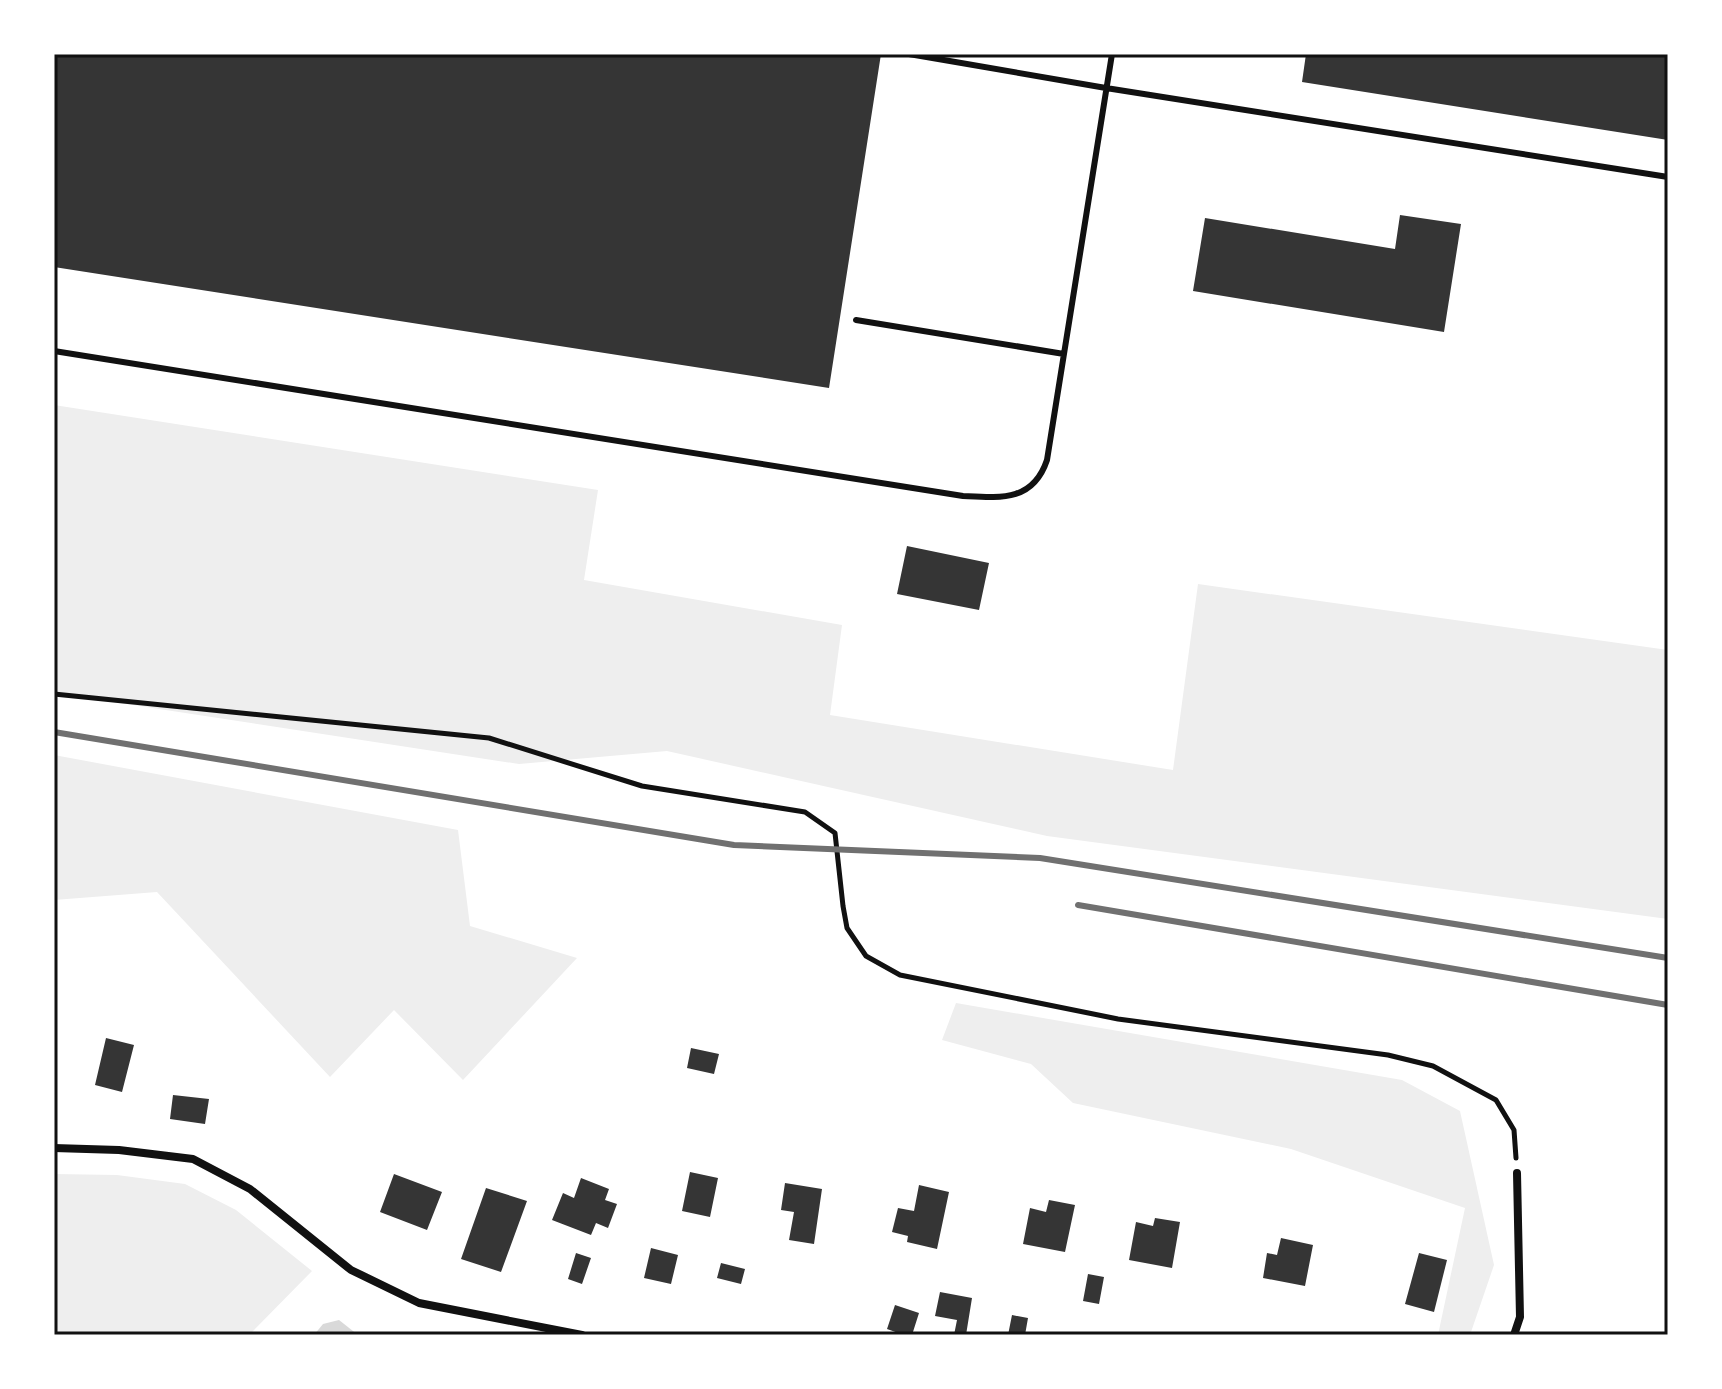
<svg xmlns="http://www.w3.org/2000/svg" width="1722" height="1389" viewBox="0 0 1722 1389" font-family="Ubuntu,sans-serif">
<rect width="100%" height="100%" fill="#fff"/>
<path fill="#eee" d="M 54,405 L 598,490 L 584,580 L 842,625 L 830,715 L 1173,770 L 1198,584 L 1668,650 L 1668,919 L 1047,836 L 667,751 L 519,764 L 54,693 Z
M 54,755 L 458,830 L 470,926 L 577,958 L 463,1080 L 394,1010 L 330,1077 L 157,892 L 54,900 Z
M 956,1003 L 1402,1080 L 1460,1111 L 1494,1265 L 1470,1335 L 1438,1335 L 1465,1208 L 1291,1149 L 1073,1103 L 1031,1064 L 942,1040 Z
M 54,1174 L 117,1175 L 185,1184 L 236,1210 L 312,1271 L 249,1335 L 54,1335 Z"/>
<path fill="#d9d9d9" d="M 339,1320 L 358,1335 L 314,1335 L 323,1324 Z"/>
<path fill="#353535" d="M 54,54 L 881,54 L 829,388 L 54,267 Z
M 1306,54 L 1668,54 L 1668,140 L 1302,82 Z
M 1400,215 L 1461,224 L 1444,332 L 1193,291 L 1205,218 L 1395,249 Z
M 907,546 L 989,563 L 979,610 L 897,594 Z
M 106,1038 L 134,1045 L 122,1092 L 95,1085 Z
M 691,1048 L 719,1054 L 714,1074 L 687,1068 Z
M 173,1095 L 209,1099 L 205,1124 L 170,1119 Z
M 690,1172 L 718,1178 L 710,1217 L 682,1211 Z
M 394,1174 L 442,1192 L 427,1230 L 380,1212 Z
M 581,1178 L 609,1189 L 605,1200 L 617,1204 L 608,1228 L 596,1223 L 591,1235 L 552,1220 L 563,1193 L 574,1198 Z
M 785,1183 L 822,1189 L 814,1244 L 789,1240 L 794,1212 L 781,1210 Z
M 919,1185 L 949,1192 L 937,1249 L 907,1242 L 908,1236 L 892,1232 L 898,1208 L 914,1211 Z
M 486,1188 L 527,1201 L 501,1272 L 461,1259 Z
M 1049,1200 L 1075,1205 L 1065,1252 L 1023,1244 L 1030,1208 L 1046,1212 Z
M 1155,1218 L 1180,1222 L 1172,1268 L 1129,1260 L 1136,1222 L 1153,1226 Z
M 1281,1238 L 1313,1245 L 1305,1286 L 1263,1278 L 1267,1253 L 1277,1255 Z
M 651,1248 L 678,1255 L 671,1284 L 644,1278 Z
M 576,1253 L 591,1258 L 582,1284 L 568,1279 Z
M 1419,1253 L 1447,1260 L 1434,1312 L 1405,1304 Z
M 721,1263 L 745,1269 L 741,1284 L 717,1278 Z
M 1088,1274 L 1104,1277 L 1099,1304 L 1083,1301 Z
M 940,1292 L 972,1298 L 966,1335 L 954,1335 L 957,1320 L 935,1316 Z
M 895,1305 L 919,1313 L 912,1335 L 904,1335 L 887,1329 Z
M 1012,1315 L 1028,1318 L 1025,1335 L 1008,1335 Z"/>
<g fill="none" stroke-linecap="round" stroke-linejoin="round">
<path stroke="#111" stroke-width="5" d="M 54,694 L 489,738 L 642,786 L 805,812 L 835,833 L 843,906 L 847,928 L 866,956 L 900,975 L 1118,1019 L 1388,1055 L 1433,1066 L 1496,1100 L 1514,1130 L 1516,1158"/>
<path stroke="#111" stroke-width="6" d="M 909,54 L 1106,88 L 1668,177
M 856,320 L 1064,354
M 54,351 L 963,496 C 1000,498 1033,502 1047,460 L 1112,54"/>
<path stroke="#111" stroke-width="8" d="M 54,1148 L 119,1150 L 193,1159 L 250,1189 L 351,1270 L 419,1303 L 582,1335
M 1514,1335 L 1520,1317 L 1517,1173"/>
<path stroke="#707070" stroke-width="6" d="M 54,732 L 734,845 L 1040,858 L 1668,958
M 1078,905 L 1668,1005"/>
</g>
<rect width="1722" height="1389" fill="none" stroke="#ffffff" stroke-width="112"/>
<rect x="56" y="56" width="1610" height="1277" fill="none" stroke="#111" stroke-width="3"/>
</svg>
